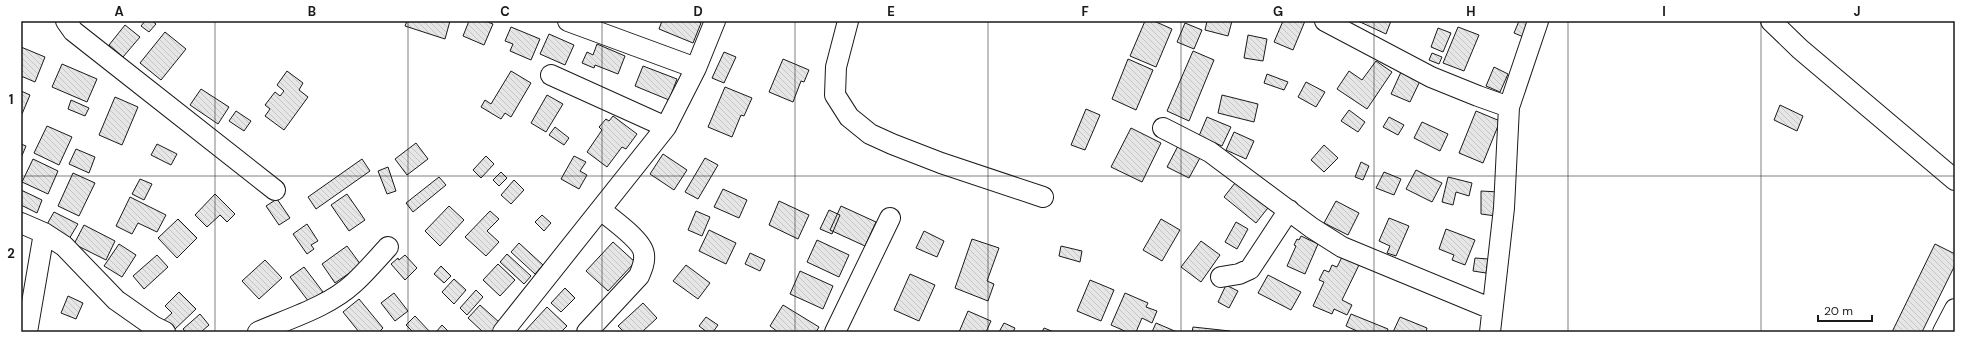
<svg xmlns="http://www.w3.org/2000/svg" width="1976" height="353" viewBox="0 0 1976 353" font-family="'DM Sans',sans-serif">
<defs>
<pattern id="building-back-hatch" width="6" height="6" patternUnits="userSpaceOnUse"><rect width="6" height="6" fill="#e6e6e6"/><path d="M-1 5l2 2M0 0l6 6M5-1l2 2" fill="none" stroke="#c5c5c5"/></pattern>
</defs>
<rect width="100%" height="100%" fill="#fff"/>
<path fill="url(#building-back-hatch)" stroke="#1a1a1a" d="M 145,21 L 152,21 L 156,24 L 149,32 L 141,26 Z
M 407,21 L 450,21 L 445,39 L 405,26 Z
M 469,21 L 485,21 L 493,24 L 484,45 L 463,36 Z
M 662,21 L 697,21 L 701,23 L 693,43 L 659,29 Z
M 1145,21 L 1154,21 L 1172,29 L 1156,67 L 1130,56 Z
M 1207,21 L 1232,21 L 1228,36 L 1205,30 Z
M 1283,21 L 1305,21 L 1293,50 L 1274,42 Z
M 1358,21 L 1391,21 L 1386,34 Z
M 1519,21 L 1532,21 L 1526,38 L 1514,33 Z
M 1185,23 L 1202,30 L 1194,49 L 1177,42 Z
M 125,25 L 140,37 L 123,57 L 109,45 Z
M 511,27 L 540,39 L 531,60 L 510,51 L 513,44 L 505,41 Z
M 1458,27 L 1479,35 L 1464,71 L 1443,63 Z
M 1438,28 L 1451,33 L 1443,52 L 1431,47 Z
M 165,32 L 186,49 L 161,80 L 140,63 Z
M 549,34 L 574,45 L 565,65 L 540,54 Z
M 1248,35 L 1267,39 L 1263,61 L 1244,58 Z
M 597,44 L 625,56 L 618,74 L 595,65 L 594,68 L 582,63 L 587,52 L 593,55 Z
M 21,47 L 45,57 L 35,82 L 21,76 Z
M 1193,51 L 1214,60 L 1189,121 L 1167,111 Z
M 724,52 L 736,57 L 724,83 L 712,78 Z
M 1432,53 L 1442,57 L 1439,64 L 1429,60 Z
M 783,59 L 809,70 L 804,82 L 801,81 L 793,102 L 769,92 Z
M 1128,59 L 1153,70 L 1136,110 L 1112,99 Z
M 1376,61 L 1392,72 L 1367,109 L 1337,89 L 1349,71 L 1362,80 Z
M 62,64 L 97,79 L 87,102 L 52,87 Z
M 643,66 L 677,79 L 669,100 L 635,86 Z
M 1494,67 L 1508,74 L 1500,92 L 1486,86 Z
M 287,71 L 303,83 L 299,90 L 308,97 L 284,130 L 265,116 L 270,109 L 265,105 L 275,92 L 280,96 L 284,91 L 277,85 Z
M 511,71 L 531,83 L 511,117 L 505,113 L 501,119 L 481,107 L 485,100 L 491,104 Z
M 1401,72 L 1420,81 L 1410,102 L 1391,94 Z
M 1267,74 L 1288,82 L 1284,90 L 1264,83 Z
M 1306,82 L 1325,92 L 1316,107 L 1298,97 Z
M 725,87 L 752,98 L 744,116 L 741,115 L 732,137 L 708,127 Z
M 201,89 L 229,107 L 218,124 L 190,105 Z
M 21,91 L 30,95 L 22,114 L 21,113 Z
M 547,95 L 563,104 L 546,132 L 531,123 Z
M 1222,95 L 1258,104 L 1254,122 L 1218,113 Z
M 115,97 L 138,107 L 122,145 L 99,135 Z
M 71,100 L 89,108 L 85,116 L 68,109 Z
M 1780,105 L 1803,116 L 1797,131 L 1774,120 Z
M 1086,109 L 1100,115 L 1085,150 L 1071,145 Z
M 1349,110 L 1365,122 L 1358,132 L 1341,121 Z
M 236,111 L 251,121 L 244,131 L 229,121 Z
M 1476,111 L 1500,121 L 1483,163 L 1459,153 Z
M 613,116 L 637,134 L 626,149 L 622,147 L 607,167 L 587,152 L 602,130 L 599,127 L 606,119 L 609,121 Z
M 1207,117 L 1231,127 L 1222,146 L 1199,136 Z
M 1389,117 L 1404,125 L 1398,135 L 1383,127 Z
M 1422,122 L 1448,134 L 1440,151 L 1414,138 Z
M 47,126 L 72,137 L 59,165 L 34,153 Z
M 555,127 L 569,138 L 564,145 L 549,135 Z
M 1131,128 L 1161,143 L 1142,182 L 1111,167 Z
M 1234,132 L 1254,141 L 1246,159 L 1226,150 Z
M 416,143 L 428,159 L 407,175 L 395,159 Z
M 21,144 L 26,146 L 21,158 Z
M 157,144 L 177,154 L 171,165 L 151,155 Z
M 1179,144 L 1201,156 L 1189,178 L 1167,167 Z
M 1324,145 L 1338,158 L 1324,172 L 1311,160 Z
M 76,149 L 95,157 L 89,173 L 69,164 Z
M 663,154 L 687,170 L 674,190 L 650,174 Z
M 486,156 L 494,164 L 481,178 L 473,170 Z
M 574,156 L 586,162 L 580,171 L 587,175 L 579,189 L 561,179 Z
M 705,158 L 718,165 L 698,199 L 685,192 Z
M 33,159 L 58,171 L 48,194 L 22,182 Z
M 362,159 L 370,171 L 316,209 L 308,197 Z
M 1361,162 L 1369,166 L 1363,180 L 1355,177 Z
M 388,167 L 396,191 L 387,194 L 378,171 Z
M 1416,170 L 1442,183 L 1432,202 L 1406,189 Z
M 501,172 L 507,178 L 499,186 L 493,180 Z
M 1384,172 L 1401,179 L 1394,195 L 1376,188 Z
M 73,173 L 95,183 L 79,216 L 58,206 Z
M 439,177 L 446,185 L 413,212 L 406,203 Z
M 1448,177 L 1472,183 L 1469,196 L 1456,192 L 1453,205 L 1442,202 Z
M 1239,178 L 1271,204 L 1256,223 L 1224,197 Z
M 140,179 L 152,184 L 144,200 L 132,194 Z
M 514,180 L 524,190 L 511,204 L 501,195 Z
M 723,189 L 747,200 L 739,218 L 714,207 Z
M 21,190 L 42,200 L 37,213 L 21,205 Z
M 1481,191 L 1499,192 L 1496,216 L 1481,214 Z
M 215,194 L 235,214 L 227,222 L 220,215 L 207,227 L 195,215 Z
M 347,194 L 365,220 L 349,231 L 331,205 Z
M 130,197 L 166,215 L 157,232 L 138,223 L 132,234 L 116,226 Z
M 277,199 L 290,218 L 279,225 L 266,206 Z
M 779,201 L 809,215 L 798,239 L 769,225 Z
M 1336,201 L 1359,213 L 1348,235 L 1324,223 Z
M 449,206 L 464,220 L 440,246 L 425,231 Z
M 841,206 L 876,222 L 865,246 L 830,230 Z
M 829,210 L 840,215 L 832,234 L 820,229 Z
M 490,211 L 499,219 L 487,231 L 499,242 L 486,256 L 465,237 Z
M 696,211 L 710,217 L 702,236 L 688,230 Z
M 54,212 L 78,224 L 69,239 L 46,226 Z
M 542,215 L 551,223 L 544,231 L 535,222 Z
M 1389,218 L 1409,226 L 1396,256 L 1387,253 L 1390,246 L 1379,241 Z
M 178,219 L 197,238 L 177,258 L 158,238 Z
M 1161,219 L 1180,230 L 1162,261 L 1143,250 Z
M 1236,222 L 1248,229 L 1237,249 L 1225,242 Z
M 307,224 L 318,241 L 311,245 L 314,249 L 307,254 L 293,234 Z
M 84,225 L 115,241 L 106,260 L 74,244 Z
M 1446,229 L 1475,240 L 1465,265 L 1452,260 L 1454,255 L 1439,249 Z
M 709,230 L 736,243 L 726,264 L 699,251 Z
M 924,231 L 944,241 L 937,257 L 916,248 Z
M 1301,236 L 1318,244 L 1305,274 L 1287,266 L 1296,246 L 1294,245 L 1297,239 L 1299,240 Z
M 972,239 L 999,248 L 987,281 L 994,284 L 988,301 L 955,288 Z
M 817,240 L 849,255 L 839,277 L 807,262 Z
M 1201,241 L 1220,255 L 1201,282 L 1181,267 Z
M 613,242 L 635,262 L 608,291 L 586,271 Z
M 519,243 L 543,265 L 535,274 L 511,252 Z
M 119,244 L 136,255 L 122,277 L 104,266 Z
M 1935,244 L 1955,254 L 1955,265 L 1922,332 L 1892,332 Z
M 347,246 L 361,265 L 335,283 L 322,264 Z
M 1061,246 L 1082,251 L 1080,262 L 1059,256 Z
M 750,253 L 765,260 L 760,271 L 745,264 Z
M 507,254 L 531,276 L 524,284 L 500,262 Z
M 157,255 L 168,267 L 144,289 L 133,276 Z
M 405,255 L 417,268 L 405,280 L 391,264 L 398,258 L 399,260 Z
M 1342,257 L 1359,265 L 1342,300 L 1352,305 L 1347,315 L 1334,309 L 1332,314 L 1313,306 L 1324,282 L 1319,280 L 1324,270 L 1329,272 L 1332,265 L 1337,267 Z
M 1475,258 L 1488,259 L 1486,273 L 1473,271 Z
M 265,260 L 282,278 L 259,299 L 242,281 Z
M 498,264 L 515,280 L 500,296 L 483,280 Z
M 686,265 L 710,283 L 698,299 L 673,281 Z
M 441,266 L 451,276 L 444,283 L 434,274 Z
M 304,267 L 323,292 L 309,302 L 290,277 Z
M 800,271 L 833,286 L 823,309 L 790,294 Z
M 910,274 L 935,285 L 919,321 L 894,310 Z
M 1268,275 L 1301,292 L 1291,310 L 1258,293 Z
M 454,279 L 466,290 L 454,304 L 442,292 Z
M 1090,280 L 1114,290 L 1101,321 L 1077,311 Z
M 1226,285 L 1238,291 L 1229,308 L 1218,302 Z
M 565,288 L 575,298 L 561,312 L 551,303 Z
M 476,290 L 483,297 L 467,315 L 460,308 Z
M 179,292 L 196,309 L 172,332 L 161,323 L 172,313 L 165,306 Z
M 394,293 L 408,311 L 395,321 L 381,303 Z
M 1125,293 L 1148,303 L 1146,307 L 1157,311 L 1152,323 L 1142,318 L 1136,332 L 1127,332 L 1111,325 Z
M 68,296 L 83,303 L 76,319 L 61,313 Z
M 359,299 L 383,328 L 379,332 L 359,332 L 343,312 Z
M 643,303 L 657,318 L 642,332 L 624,332 L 618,326 Z
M 480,305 L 500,323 L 491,332 L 483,332 L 468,318 Z
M 783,305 L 819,327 L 816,332 L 778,332 L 770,326 Z
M 547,307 L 567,326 L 561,332 L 524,332 Z
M 968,311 L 991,321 L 986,332 L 959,332 Z
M 200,314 L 209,325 L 201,332 L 186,332 L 183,329 Z
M 1351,314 L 1388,329 L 1387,332 L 1359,332 L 1346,326 Z
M 415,316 L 430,332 L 413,332 L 406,325 Z
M 706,317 L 718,325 L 713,332 L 707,332 L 699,326 Z
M 1400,317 L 1427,328 L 1426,332 L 1393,332 Z
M 1004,323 L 1015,328 L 1013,332 L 999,332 Z
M 1156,323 L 1177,332 L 1152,332 Z
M 442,325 L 449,332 L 436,332 Z
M 1193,327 L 1230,331 L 1230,332 L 1192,332 Z
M 1044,328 L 1054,332 L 1042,332 Z"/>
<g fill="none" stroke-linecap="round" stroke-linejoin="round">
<g stroke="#1a1a1a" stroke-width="22">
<path id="minor" d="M 66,21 L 73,31 L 275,190
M 568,21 L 696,68
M 848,21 L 836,67 L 835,95 L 849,117 L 870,134 L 892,144 L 941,163 L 1043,197
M 1325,21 L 1431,77 L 1478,96 L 1509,107
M 1771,21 L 1800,49 L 1955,180
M 666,127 L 696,68 L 715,21
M 1163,128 L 1210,152 L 1312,228 L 1342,247 L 1492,309
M 21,223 L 44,233 L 64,246 L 116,300 L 153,326 L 165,332
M 1221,277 L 1239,274 L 1250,269 L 1289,210
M 27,332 L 44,233
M 258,332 C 290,318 328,307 354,283 C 366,272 377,259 388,247
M 503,332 L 666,127 L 551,75
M 587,332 L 639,276 C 642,269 645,262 644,255 C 644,241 611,219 601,210
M 835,332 L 890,218
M 1490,332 L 1504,208 L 1509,107 L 1538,21
M 1943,332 L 1955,309"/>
</g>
<use href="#minor" stroke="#fff" stroke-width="20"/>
</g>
<path fill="none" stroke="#1a1a1a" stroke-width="1" stroke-opacity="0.55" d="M 215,21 L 215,332M 408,21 L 408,332M 602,21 L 602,332M 795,21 L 795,332M 988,21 L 988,332M 1181,21 L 1181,332M 1374,21 L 1374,332M 1568,21 L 1568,332M 1761,21 L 1761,332M 21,176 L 1955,176"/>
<rect width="1976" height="353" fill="none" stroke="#ffffff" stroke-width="44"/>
<path d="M1818 315v6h54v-6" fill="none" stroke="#1a1a1a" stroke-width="2"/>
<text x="1824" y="315" font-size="12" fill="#1a1a1a" stroke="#ffffff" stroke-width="3" paint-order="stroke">20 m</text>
<rect x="22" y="22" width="1932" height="309" fill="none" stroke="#1a1a1a" stroke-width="1.5"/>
<g font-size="13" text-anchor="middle" font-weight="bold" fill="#1a1a1a">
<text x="119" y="16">A</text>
<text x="312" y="16">B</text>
<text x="505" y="16">C</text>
<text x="698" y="16">D</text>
<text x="891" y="16">E</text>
<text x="1085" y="16">F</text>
<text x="1278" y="16">G</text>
<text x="1471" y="16">H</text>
<text x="1664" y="16">I</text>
<text x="1857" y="16">J</text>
<text x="11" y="104">1</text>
<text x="11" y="258">2</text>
</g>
</svg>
